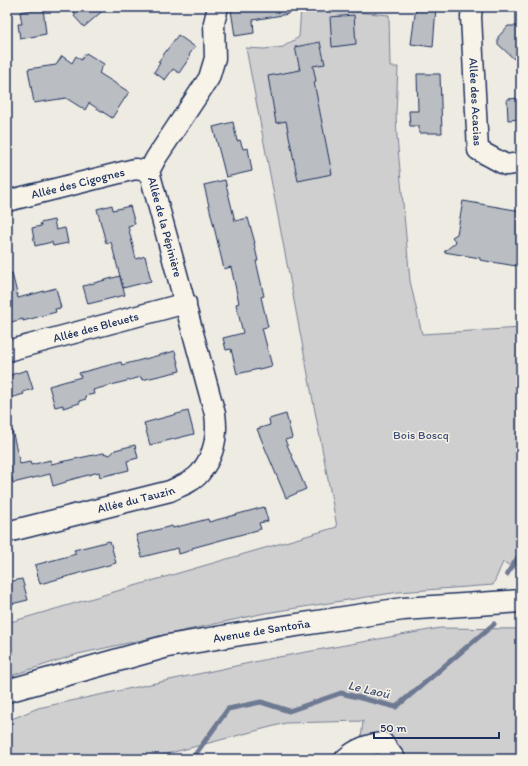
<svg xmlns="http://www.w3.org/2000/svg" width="528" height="766" viewBox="0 0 528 766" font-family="Itim,sans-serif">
<rect width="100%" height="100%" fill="#eeebe2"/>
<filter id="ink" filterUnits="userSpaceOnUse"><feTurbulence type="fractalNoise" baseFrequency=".025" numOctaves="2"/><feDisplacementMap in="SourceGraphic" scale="8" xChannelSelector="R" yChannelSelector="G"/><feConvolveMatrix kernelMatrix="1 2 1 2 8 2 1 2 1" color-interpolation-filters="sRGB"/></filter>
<g filter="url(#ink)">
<path fill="#cfcfcf" stroke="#757f96" d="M 301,7 L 389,15 L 390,67 L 398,67 L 396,114 L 397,137 L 410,281 L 422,334 L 521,328 L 521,571 L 503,562 L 493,585 L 399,592 L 265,613 L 78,654 L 7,677 L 7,623 L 337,527 L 246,48 L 264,49 L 283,47 L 299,37 Z
M 440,628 L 521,629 L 521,759 L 359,759 L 363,721 L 286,723 L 147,759 L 7,759 L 7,721 L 38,708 L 273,658 Z"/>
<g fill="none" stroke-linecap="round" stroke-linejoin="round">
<path stroke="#6e7992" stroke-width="5" d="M 507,574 L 521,553
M 192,759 L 228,709 L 261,702 L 289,711 L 341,693 L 396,707 L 494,624"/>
</g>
<path fill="#babdc2" stroke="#1b2f5e" d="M 70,7 L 107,7 L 84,27 L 74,16 L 76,14 Z
M 248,7 L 288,7 L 288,14 L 253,20 L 254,33 L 235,36 L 231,10 Z
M 416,7 L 436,7 L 433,47 L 411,44 Z
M 43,8 L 46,34 L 20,39 L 18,24 L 22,24 L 20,12 Z
M 354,15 L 356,44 L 332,47 L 330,17 Z
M 508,26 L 521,26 L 521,51 L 514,59 L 498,44 L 498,37 Z
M 178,35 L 195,47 L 189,55 L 190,57 L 179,73 L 173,69 L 165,80 L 154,72 L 160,63 L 158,62 Z
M 320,42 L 325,64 L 313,66 L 316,81 L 314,82 L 332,174 L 298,181 L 286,121 L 276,123 L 268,76 L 300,70 L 295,47 Z
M 86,53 L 104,64 L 99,73 L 129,92 L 112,118 L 89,103 L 85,110 L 66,98 L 34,103 L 28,69 L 56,65 L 62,56 L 72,63 L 76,56 L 81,60 Z
M 417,74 L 440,74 L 442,133 L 419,133 L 419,126 L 410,126 L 409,111 L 418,111 Z
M 521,98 L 521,119 L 508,120 L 507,99 Z
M 233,122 L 237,141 L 240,140 L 243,149 L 248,148 L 252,171 L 226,177 L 213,127 Z
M 225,180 L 235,221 L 248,218 L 255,243 L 254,243 L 258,261 L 256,261 L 264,296 L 261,297 L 268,327 L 262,328 L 272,366 L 237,374 L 231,349 L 226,350 L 223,338 L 243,333 L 236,304 L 239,303 L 231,267 L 224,269 L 204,185 Z
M 463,201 L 521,211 L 521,265 L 516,264 L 516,266 L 480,260 L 480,258 L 444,252 L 456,242 L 452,237 L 457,234 Z
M 112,205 L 113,210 L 130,206 L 135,224 L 128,226 L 136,259 L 145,256 L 151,281 L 123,288 L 111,242 L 106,243 L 97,209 Z
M 54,220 L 56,230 L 65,228 L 68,243 L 53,246 L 52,242 L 35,246 L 32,228 L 41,226 L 40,223 Z
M 12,273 L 18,298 L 56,288 L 61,308 L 55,309 L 56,312 L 23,321 L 23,319 L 7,323 L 7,274 Z
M 120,276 L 125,295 L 88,304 L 83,286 Z
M 175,351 L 180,371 L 142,380 L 141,377 L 93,390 L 94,394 L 85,396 L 86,399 L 79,401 L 80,403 L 63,408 L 63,405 L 55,407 L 49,386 L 81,377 L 79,373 L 121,362 L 122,365 Z
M 27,370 L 33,389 L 23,392 L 24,394 L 7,399 L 7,376 Z
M 188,411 L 194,434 L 150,445 L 144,423 Z
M 286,414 L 292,438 L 285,440 L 306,489 L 286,498 L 257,429 L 270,425 L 269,419 Z
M 12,430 L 20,464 L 30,462 L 31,465 L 50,460 L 51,464 L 103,453 L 110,455 L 115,450 L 135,445 L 138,458 L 127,461 L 129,470 L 100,477 L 99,472 L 66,481 L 66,482 L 53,486 L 50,474 L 13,483 L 12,478 L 7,479 L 7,431 Z
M 264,507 L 268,521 L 259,523 L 261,529 L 192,548 L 192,550 L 179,554 L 178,548 L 142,557 L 136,535 L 172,526 L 173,528 L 208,519 L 209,522 Z
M 110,541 L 116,563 L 40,584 L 35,565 L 76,554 L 74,550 Z
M 22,579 L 28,600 L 7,605 L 7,584 L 9,584 L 9,582 Z"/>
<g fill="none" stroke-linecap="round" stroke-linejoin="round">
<g stroke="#1b2f5e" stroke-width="23">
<g id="minor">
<path id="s1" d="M 472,7 L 471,17 L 478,150 L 506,165 L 521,163"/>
<path id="s2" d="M 7,201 L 135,169 L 149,171"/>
<path id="s3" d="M 7,351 L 186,303"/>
<path id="s4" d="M 7,532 L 170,491 C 180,486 193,482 200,473 C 214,456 218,435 215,414 L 149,171 L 156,158 L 209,78 L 215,58 L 214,23 L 218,7"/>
<path d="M 345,759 C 356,749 368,744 383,743 L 395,759"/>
</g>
</g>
<g stroke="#1b2f5e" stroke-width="25">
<g id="secondary">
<path id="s5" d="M 7,691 L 168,646 L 277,628 L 403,609 L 521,601"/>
</g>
</g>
<use href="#minor" stroke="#f7f3e8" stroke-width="20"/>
<use href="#secondary" stroke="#f7f3e8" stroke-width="22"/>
</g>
</g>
<g text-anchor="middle" stroke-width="3" stroke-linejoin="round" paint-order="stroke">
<g font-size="12" fill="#1b2f5e" stroke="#f7f3e8">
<text dy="4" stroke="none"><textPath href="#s1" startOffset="95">Allée des Acacias</textPath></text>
<text dy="4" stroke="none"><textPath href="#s2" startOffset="73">Allée des Cigognes</textPath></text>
<text transform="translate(165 227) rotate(75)" y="4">Allée de la Pépinière</text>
<text dy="4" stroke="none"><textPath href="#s3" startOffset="92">Allée des Bleuets</textPath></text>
<text dy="4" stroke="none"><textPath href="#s4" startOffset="133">Allée du Tauzin</textPath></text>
<text dy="4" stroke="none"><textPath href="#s5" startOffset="262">Avenue de Santoña</textPath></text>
</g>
<g font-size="12" fill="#3f4f75" stroke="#f7f3e8">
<text x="421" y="439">Bois Boscq</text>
</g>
<g font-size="13" font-style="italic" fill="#455478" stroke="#f7f3e8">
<text transform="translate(369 689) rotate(13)" y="5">Le Laoü</text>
</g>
</g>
<rect width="528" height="766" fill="none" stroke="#f7f3e8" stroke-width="24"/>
<rect x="12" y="12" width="504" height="742" fill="none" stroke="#1b2f5e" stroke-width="1.5" filter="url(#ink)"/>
<path d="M374 732v6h125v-6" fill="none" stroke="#1b2f5e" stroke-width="2"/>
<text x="380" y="732" font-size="12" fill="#1b2f5e" stroke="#f7f3e8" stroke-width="3" paint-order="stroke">50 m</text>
</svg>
